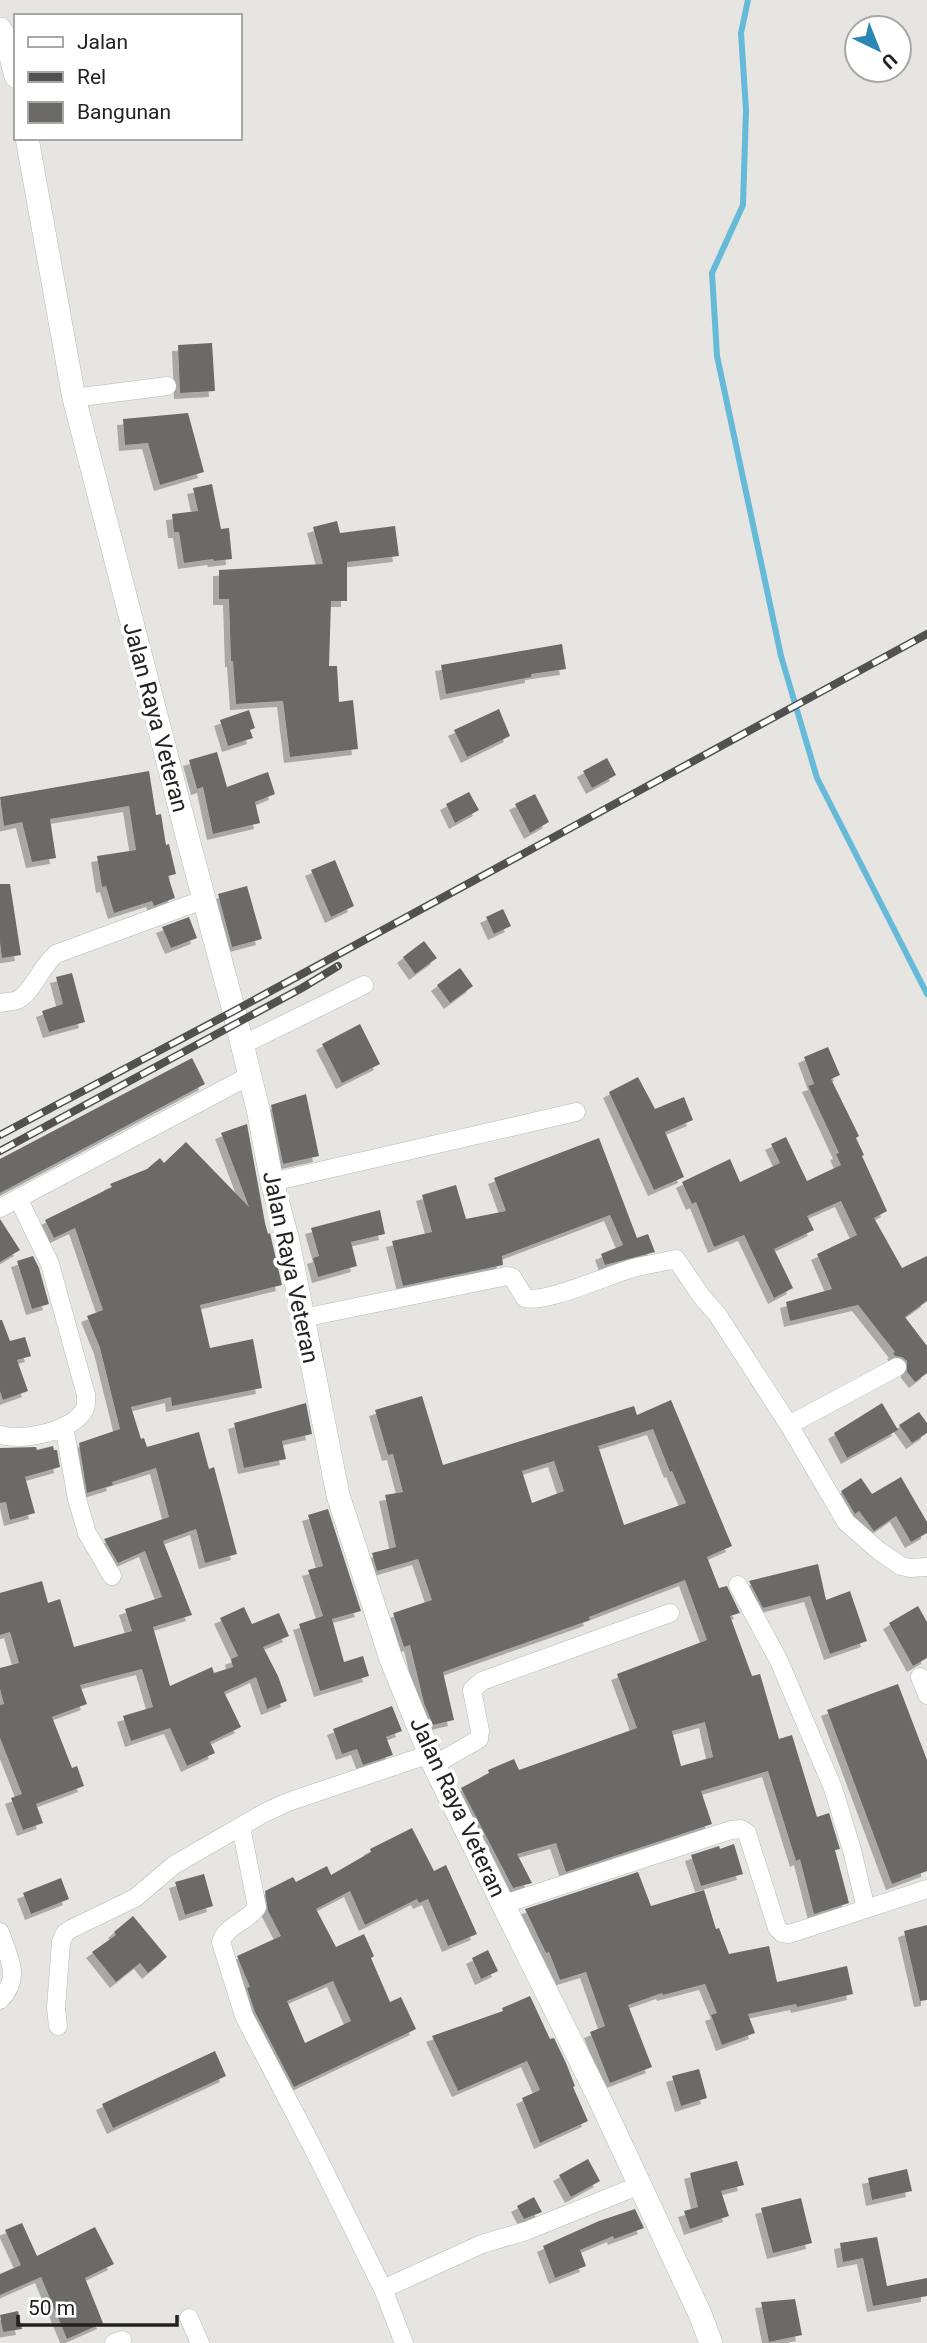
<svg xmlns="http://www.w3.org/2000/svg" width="927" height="2343" viewBox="0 0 927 2343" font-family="Roboto,sans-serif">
<defs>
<filter id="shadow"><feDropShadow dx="-6" dy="6" stdDeviation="0" flood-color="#0004"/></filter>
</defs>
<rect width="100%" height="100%" fill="#e6e5e2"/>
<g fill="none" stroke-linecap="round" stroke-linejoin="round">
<path stroke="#65bad7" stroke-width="6" d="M 748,0 L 741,33 L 746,110 L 743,205 L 712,273 L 717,356 L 781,656 L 817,778 L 927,994"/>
</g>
<path fill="#6c6a68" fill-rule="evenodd" filter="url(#shadow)" d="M 212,343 L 215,391 L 180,393 L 178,345 Z
M 188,413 L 204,472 L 160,485 L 148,443 L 125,445 L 123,419 Z
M 212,484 L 221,529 L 229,528 L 232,559 L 214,561 L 213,559 L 184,563 L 179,532 L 174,532 L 172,514 L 198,511 L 193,488 Z
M 337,521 L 340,533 L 395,526 L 399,556 L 347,562 L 347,601 L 331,601 L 329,666 L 337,666 L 339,702 L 353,700 L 358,749 L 290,757 L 283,701 L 236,704 L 233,661 L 231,661 L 229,599 L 219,599 L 219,570 L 323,564 L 313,527 Z
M 562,644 L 566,669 L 531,674 L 531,677 L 446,694 L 441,665 Z
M 499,709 L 510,736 L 467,757 L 454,730 Z
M 249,710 L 255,728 L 250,730 L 253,738 L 228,746 L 220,720 Z
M 217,752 L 227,787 L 268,772 L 275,794 L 255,802 L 260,823 L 213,834 L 203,787 L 197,789 L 189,760 Z
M 607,758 L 616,775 L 592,788 L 583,771 Z
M 149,771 L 156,815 L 161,814 L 166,845 L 169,844 L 176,874 L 168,876 L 175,898 L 154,906 L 152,901 L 114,913 L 106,886 L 102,887 L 97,856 L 136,850 L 129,806 L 50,819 L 56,858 L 32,862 L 22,822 L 4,826 L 0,797 Z
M 469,792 L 479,810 L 455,823 L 446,804 Z
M 535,794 L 549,822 L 530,833 L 515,804 Z
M 335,860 L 354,906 L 331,917 L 311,870 Z
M 0,884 L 10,884 L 21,955 L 2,958 L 0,942 Z
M 247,886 L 262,939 L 232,947 L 218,894 Z
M 503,909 L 511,926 L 494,934 L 486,917 Z
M 189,917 L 197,938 L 171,948 L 162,927 Z
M 424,941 L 437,958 L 415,974 L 403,957 Z
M 460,968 L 473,986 L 450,1003 L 437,985 Z
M 72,973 L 85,1022 L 49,1032 L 42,1011 L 63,1004 L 56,977 Z
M 360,1024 L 380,1064 L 342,1083 L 322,1044 Z
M 828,1047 L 840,1075 L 831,1079 L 859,1136 L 856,1138 L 864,1155 L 862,1156 L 887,1211 L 874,1218 L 902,1268 L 927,1256 L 927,1301 L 905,1317 L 927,1346 L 927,1373 L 915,1382 L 907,1372 L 907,1361 L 902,1357 L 895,1356 L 893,1353 L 895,1352 L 858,1305 L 790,1321 L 786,1302 L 832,1289 L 817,1254 L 857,1235 L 841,1201 L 807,1216 L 814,1230 L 774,1249 L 793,1288 L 774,1298 L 744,1235 L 714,1247 L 696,1202 L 692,1204 L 682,1182 L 730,1159 L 740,1182 L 780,1163 L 771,1144 L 786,1137 L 807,1181 L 841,1165 L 836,1154 L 839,1153 L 808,1086 L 814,1084 L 804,1057 Z
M 192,1058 L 205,1084 L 0,1193 L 0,1159 Z
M 638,1077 L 655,1109 L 684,1097 L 693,1120 L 665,1132 L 684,1177 L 654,1190 L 609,1092 Z
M 306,1094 L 319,1156 L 283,1164 L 271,1105 Z
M 247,1124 L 265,1223 L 268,1234 L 270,1233 L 282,1285 L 200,1305 L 210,1348 L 253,1339 L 262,1388 L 172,1406 L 171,1397 L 131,1407 L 141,1439 L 144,1438 L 147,1447 L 199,1432 L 209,1469 L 214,1467 L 237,1554 L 205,1563 L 196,1529 L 163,1541 L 192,1615 L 153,1627 L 170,1686 L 212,1667 L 214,1673 L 233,1667 L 231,1659 L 238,1656 L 220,1618 L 244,1607 L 252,1624 L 279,1613 L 289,1636 L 263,1647 L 278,1676 L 287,1701 L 267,1709 L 256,1677 L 224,1692 L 241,1727 L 210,1742 L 215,1753 L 187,1766 L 170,1728 L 131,1741 L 123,1716 L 153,1707 L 142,1669 L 80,1685 L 87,1704 L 52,1717 L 72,1768 L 77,1766 L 84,1786 L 36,1804 L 43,1823 L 23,1830 L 11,1798 L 22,1794 L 0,1738 L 0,1705 L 4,1704 L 0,1689 L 0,1668 L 19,1663 L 10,1632 L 0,1635 L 0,1593 L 42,1581 L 48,1603 L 60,1599 L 74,1647 L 132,1631 L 125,1609 L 162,1597 L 145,1551 L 118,1563 L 104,1539 L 169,1517 L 156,1468 L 112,1482 L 113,1485 L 87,1493 L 79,1443 L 120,1429 L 100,1348 L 87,1316 L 103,1310 L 75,1228 L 54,1238 L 45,1220 L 112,1187 L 110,1184 L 147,1169 L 160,1158 L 164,1163 L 186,1142 L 249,1207 L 221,1133 Z
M 599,1138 L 637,1238 L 648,1234 L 655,1252 L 605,1265 L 601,1254 L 623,1245 L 610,1215 L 502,1256 L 503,1265 L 403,1286 L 392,1241 L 432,1232 L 422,1195 L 456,1185 L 466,1219 L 506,1211 L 494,1178 Z
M 380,1210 L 385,1234 L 351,1242 L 357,1266 L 318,1277 L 313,1258 L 319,1256 L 311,1228 Z
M 0,1219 L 20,1250 L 0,1262 Z
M 33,1256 L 39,1268 L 49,1304 L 32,1309 L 17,1261 Z
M 0,1320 L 2,1320 L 10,1341 L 25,1337 L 31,1356 L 17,1360 L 28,1391 L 3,1400 L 0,1391 Z
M 422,1396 L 443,1465 L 634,1406 L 637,1415 L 671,1400 L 732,1546 L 707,1557 L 719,1588 L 727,1586 L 740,1613 L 730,1616 L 752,1676 L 760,1674 L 779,1739 L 792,1735 L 817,1817 L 829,1813 L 840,1849 L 835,1850 L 849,1903 L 814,1914 L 800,1859 L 796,1861 L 768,1771 L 701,1791 L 712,1824 L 566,1872 L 556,1843 L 517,1854 L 532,1883 L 513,1888 L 461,1788 L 489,1773 L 488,1770 L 514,1759 L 519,1770 L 637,1728 L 617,1674 L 707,1640 L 685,1580 L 589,1617 L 590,1620 L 443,1672 L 454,1720 L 433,1725 L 424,1703 L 410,1645 L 404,1647 L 393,1613 L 432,1600 L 418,1559 L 377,1571 L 372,1553 L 396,1547 L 385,1495 L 403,1492 L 393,1454 L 388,1455 L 375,1410 ZM 653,1429 L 670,1472 L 672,1471 L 686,1503 L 624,1525 L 598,1446 ZM 554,1461 L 564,1491 L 532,1503 L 522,1471 ZM 705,1722 L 713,1757 L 681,1766 L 672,1731 Z
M 306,1403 L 312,1434 L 282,1441 L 286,1459 L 244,1468 L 234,1423 Z
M 882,1403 L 898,1430 L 847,1458 L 834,1433 Z
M 919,1412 L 927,1423 L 927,1433 L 912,1443 L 899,1425 Z
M 53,1446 L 54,1450 L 57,1450 L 60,1467 L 25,1477 L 35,1513 L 10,1520 L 6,1502 L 0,1503 L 0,1448 L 36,1447 L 37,1450 Z
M 901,1477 L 927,1522 L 927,1533 L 911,1542 L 896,1516 L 874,1531 L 859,1511 L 855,1514 L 841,1491 L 861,1478 L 872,1494 Z
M 328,1509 L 361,1611 L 332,1619 L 344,1662 L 363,1656 L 369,1676 L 320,1691 L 299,1624 L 323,1616 L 308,1570 L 323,1566 L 308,1515 Z
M 818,1564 L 826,1600 L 850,1591 L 867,1641 L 830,1654 L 810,1596 L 763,1608 L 749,1581 Z
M 918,1606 L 927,1622 L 927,1658 L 913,1666 L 889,1623 Z
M 898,1684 L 927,1760 L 927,1871 L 892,1884 L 827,1710 Z
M 392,1706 L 402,1731 L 386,1737 L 393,1755 L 363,1765 L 357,1749 L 342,1754 L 333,1729 Z
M 412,1828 L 434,1871 L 446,1865 L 477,1934 L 448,1946 L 428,1899 L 419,1903 L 417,1899 L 365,1925 L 350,1891 L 316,1909 L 336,1947 L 364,1934 L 374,1956 L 371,1958 L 390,2002 L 401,1997 L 416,2029 L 294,2087 L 255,2012 L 247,1988 L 250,1987 L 237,1956 L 281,1936 L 268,1911 L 265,1891 L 293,1877 L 296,1882 L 327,1866 L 331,1875 L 371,1852 L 370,1849 ZM 333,1981 L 351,2021 L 305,2043 L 287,2001 Z
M 734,1844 L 743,1874 L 701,1886 L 691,1855 L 719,1846 L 720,1849 Z
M 638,1872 L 651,1906 L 704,1890 L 716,1929 L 719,1928 L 729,1954 L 769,1946 L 777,1982 L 847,1966 L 853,1994 L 797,2007 L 796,2004 L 748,2014 L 755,2033 L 722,2045 L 711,2015 L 717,2013 L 705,1984 L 663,1995 L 662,1993 L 628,2005 L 652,2067 L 610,2083 L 590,2032 L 605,2026 L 586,1972 L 560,1980 L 549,1952 L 546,1953 L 525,1909 Z
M 204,1874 L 213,1906 L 185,1915 L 175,1882 Z
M 61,1878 L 69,1899 L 31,1914 L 23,1893 Z
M 133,1916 L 167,1957 L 148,1973 L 140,1963 L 116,1982 L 92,1952 L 116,1935 L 114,1932 Z
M 927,1925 L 927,2000 L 920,2001 L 904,1931 Z
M 488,1950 L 498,1971 L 481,1979 L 472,1958 Z
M 530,1996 L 550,2039 L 554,2038 L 566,2063 L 575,2086 L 573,2087 L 588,2121 L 540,2143 L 522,2098 L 540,2090 L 527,2061 L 458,2091 L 432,2036 L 503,2011 L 502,2008 Z
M 215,2051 L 226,2076 L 113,2128 L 102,2104 Z
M 699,2069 L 707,2098 L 681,2106 L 672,2076 Z
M 588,2159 L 600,2181 L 571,2197 L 559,2175 Z
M 737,2161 L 744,2185 L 721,2191 L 729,2216 L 690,2229 L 684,2211 L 698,2207 L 690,2173 Z
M 907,2169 L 912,2191 L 872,2200 L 868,2178 Z
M 534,2197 L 542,2212 L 524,2219 L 517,2206 Z
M 801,2198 L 812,2243 L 773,2253 L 761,2208 Z
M 635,2209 L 644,2228 L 614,2239 L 613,2236 L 580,2250 L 586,2266 L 555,2278 L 543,2246 L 599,2221 Z
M 22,2223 L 37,2256 L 95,2227 L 114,2264 L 85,2278 L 103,2323 L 67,2339 L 41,2277 L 0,2295 L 0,2274 L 21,2265 L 5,2230 Z
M 877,2237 L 887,2286 L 927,2278 L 927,2296 L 873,2306 L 863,2258 L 843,2262 L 840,2243 Z
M 795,2299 L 802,2335 L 769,2342 L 761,2302 Z
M 18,2311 L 22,2329 L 3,2332 L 0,2315 Z"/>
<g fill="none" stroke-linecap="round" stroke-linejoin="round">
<g stroke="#b9b8b5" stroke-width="19">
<path id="minor" d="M 74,398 L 167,386
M 0,1003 C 5,1002 12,1002 17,1000 C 31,995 41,966 56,954 L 205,899
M 242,1045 L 364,985
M 272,1182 L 576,1112
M 0,1208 L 249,1076
M 303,1318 L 507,1276 L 512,1277 L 525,1298 C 546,1304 612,1273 637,1267 C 650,1264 663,1262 676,1259 L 702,1297 L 717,1314 L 789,1425 L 846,1522 L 879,1551 L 901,1566 L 910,1568 L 927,1567
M 789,1425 L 897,1367
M 64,1426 L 77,1499 L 87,1533 L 112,1576
M 0,1435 C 23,1441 69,1432 83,1412 C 87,1407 86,1401 86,1395 L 50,1264 L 18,1198
M 738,1585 L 779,1661 L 833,1788 L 852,1850 L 866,1909
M 920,1677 L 927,1695
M 434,1765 L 479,1739 L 480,1731 L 472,1690 L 482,1681 L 670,1613
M 241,1827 L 257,1907 C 248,1922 226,1925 221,1942 L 244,2016 L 315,2152 L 383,2289 L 404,2343
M 504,1904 L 731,1830 L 741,1829 L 747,1833 L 777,1928 L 782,1933 L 789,1934 L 927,1889
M 0,1932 C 9,1959 22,1977 0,2000
M 58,2026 L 56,2008 L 61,1942 L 65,1933 L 71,1929 L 135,1898 L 174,1865 L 264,1813 L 288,1802 L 430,1754
M 383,2289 L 482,2244 L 526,2231 L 640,2185
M 189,2318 L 200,2343
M 114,2343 L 122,2340"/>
</g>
<g stroke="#b9b8b5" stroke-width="24">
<path id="tertiary" d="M 0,29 L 7,42 L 16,76
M 27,138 L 74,398 L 189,843 L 234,1011 L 258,1109 L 272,1182 L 288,1241 L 338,1495 L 391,1659 L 434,1765 L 601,2102 L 700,2314 L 711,2343"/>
</g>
<use href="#minor" stroke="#fff" stroke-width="18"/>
<use href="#tertiary" stroke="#fff" stroke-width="23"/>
<g stroke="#51514f" stroke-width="8">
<path id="rail" d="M 0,1135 L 234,1011 L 927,634
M 0,1151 L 302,988 L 338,966"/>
</g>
<use href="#rail" stroke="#fff" stroke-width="5" stroke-dasharray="16" stroke-linecap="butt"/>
</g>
<g text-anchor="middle" stroke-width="7" stroke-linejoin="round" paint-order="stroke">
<g font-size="23" fill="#222221" stroke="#fff">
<text transform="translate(156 717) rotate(75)" y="8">Jalan Raya Veteran</text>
<text transform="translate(291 1267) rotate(78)" y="8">Jalan Raya Veteran</text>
<text transform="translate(458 1807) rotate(65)" y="8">Jalan Raya Veteran</text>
</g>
</g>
<rect x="14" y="14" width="228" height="126" fill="#ffffff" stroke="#a7a7a6" stroke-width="2"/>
<rect x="28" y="37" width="35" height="10" fill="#ffffff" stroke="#a7a7a6" stroke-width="2"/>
<text x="77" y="49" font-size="21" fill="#222221">Jalan</text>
<rect x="28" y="72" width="35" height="10" fill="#51514f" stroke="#a7a7a6" stroke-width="2"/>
<text x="77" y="84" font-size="21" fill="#222221">Rel</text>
<rect x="28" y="102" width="35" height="21" fill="#6c6a68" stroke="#a7a7a6" stroke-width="2"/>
<text x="77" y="119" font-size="21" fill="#222221">Bangunan</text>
<g transform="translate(878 49) rotate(137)"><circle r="33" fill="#ffffff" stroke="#a7a7a6" stroke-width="2"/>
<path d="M0-5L12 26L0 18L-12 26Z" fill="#2b88b4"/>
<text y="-10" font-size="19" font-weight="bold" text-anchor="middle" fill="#222221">U</text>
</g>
<path d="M18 2315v10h159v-10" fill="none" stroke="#222221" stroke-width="3.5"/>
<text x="28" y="2315" font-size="21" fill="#222221" stroke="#ffffff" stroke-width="5" paint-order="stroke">50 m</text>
</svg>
